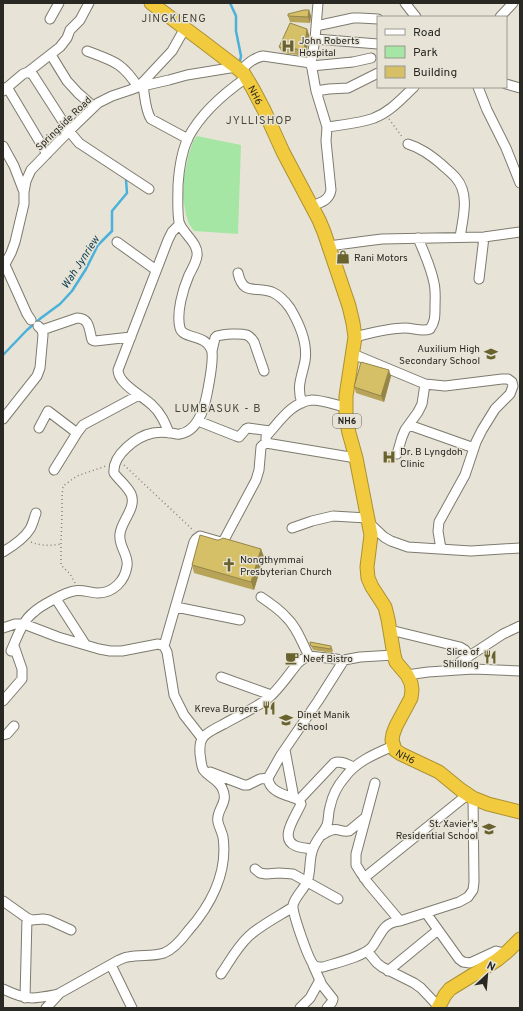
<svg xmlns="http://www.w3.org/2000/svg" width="523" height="1011" viewBox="0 0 523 1011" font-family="Overpass,sans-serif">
<rect width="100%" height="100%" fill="#e7e4d7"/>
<path fill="#a6e6a4" d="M 197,136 L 241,145 L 238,234 L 194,231 L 189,224 L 186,215 L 183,198 L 184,178 L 188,157 L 193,141 Z"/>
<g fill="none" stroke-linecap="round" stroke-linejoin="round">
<path stroke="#4bb1db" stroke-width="2.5" d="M 230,3 L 236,16 L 236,31 L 241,56 L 240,61
M 3,355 L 27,330 L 41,318 L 60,304 L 72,291 L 86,269 L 98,245 L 112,231 L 112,211 L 127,193 L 126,180"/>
<g stroke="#7d7a6e" stroke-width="11">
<path id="minor" d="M 405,3 L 416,17
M 500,17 L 513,3
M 50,19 L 59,3
M 316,26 L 353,18 L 360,18 L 378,19
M 315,39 L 378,44
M 87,51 C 113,61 122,62 138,87 L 169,80 L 187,75 L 236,67
M 51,55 L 67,81 L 78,93 L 94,107
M 311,66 L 353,62 L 371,58
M 240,71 C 247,64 253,58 263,56 L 311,63
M 28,72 L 60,47 L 67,38 L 70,30 L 80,20 L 89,3
M 506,84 L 520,88
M 143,86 C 145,96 145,110 151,119 L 188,139
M 7,87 L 47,154
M 478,87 L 487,110 L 506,148 L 520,183
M 3,91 L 23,74 L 28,72 L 33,75 L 69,131 L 79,143 L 149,189
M 316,91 L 329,89 L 348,88 L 378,73
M 327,127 C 340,125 362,123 374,118 C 390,112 401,99 414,87
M 408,144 C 421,148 430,155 440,163 C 445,168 451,172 456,178 C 470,194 463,218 460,237
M 3,146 L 14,166 L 24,192
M 312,206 C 321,202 329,201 331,190 L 326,141 L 327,127 L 316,91 L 311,63 L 315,39 L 318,3
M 117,242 L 156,270
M 329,246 L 366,241 L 382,239 L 484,237 L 520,232
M 5,265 L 27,314 L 31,320
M 3,268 L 11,253 L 15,242 L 24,204 L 24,192 L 26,181 L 31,170 L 69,131 L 98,103 L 112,96 L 130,90 L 138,87 L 144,81 L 172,51 L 185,28
M 238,273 C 243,296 255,286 272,292 C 279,295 285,301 290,308 C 299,323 308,343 305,361 C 302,377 296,386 302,403
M 479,279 L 484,237
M 42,330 L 77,318 C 90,318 89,330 92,340 L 95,341 L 131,337
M 355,337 C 371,333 388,328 405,328 C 414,328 421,332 430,329 C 435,322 435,316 435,308 C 435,300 436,291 434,283 C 431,267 424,253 418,238
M 212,351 L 215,338 L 217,336 C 224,334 240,333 247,335 C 251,337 252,339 254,342 L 264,371
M 353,354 L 425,384 L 445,386 L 502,379 L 508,379 L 512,382 L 513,386 L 510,394 L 495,409 L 482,430 L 476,442 L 465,475 L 439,522 L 438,531 L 441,549
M 3,419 L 37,376 L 40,368 L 43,335 L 42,330 L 38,326
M 198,421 L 236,436 L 239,437 L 246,429 L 248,428 L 270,431
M 409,425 L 474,448
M 39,428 L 48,411 L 77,433
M 169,433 C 165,423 161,413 152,405 C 143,396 118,384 118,370 L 168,240 L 172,232 L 180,224
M 266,443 L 266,437 L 268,434 C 280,421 292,402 312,400 C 322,400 336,405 346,407
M 397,454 L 402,437 L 405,430 L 418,412 L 422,404 L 425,384
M 54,470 L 77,433 L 83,425 L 139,395
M 368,522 L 384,537 L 391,541 L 408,547 L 471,551 L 520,548
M 292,528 L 312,521 L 333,516 L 367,518
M 3,552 C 13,546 24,539 30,529 C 33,524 34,518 36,513
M 261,597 C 270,603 279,609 286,617 C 297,627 302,643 309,656
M 56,599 L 85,644
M 176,607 L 240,620
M 3,628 L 15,624 L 24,624 L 58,637 L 99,649 L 110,651 L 122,651 L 158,644 L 164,646 L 167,652 L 174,695 L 184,715 L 202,738
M 390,630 L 460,647 L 465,650 L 469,656
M 164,646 L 194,542 L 196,539 L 200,536 L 221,542 L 224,540 L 256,480 L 259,470 L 261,447 L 263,445 L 266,443 L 356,458
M 11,651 C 17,638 22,621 34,612 C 40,606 66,592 74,591 C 82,589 90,593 98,593 C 113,593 125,581 127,566 C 129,555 118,546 120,534 C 121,521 137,508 131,494 C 127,486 119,480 114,473 C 112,455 137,436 153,433 C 159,432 166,432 171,433 C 174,433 177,435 180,434 C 198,431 204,409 207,394 C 209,384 213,360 212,352 C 207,333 183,340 180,328 C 176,313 183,289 189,275 C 192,269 196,263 197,256 C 199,243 182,233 179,222 C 177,210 178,197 178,185 C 179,170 181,153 188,138 C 201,113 223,94 246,78
M 448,670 L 503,634 L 520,626
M 407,675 L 428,672 L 473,669 L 520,671
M 221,677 L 271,695
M 3,701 L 22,679 L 22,669 L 14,646
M 3,735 L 7,734 L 14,726
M 393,746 C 375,754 357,761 345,777 C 338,785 332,797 330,807 C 328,813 329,819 327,825 C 323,834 314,842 312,852 C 309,861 311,872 307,882 C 303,890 295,897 293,905 C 292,913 309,961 314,965 C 317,968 320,967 323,967 C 336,963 363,957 372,947 C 381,935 383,922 400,921 L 459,902 L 468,897 L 473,890 L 474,882 L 473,798
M 285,750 L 294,798
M 210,772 L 244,785 L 248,785 L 260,779 L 268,778
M 375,783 L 356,854 L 356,865 L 361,873 L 368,883 L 400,921
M 299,800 L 334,763 C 341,760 348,765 354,767
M 322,835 C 327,832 332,828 339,830 C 343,831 345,832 349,831 L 366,817
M 312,849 C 307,848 301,848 296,846 C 278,839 296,816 301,804 L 299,800 C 288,795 269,793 268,778 L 281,755 L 318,701 L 344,660
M 255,869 L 260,873 L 266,874 L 279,873 L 293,874 L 338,899
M 364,878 L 467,795
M 3,901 L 27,918 L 32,920 L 43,919 L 49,920 L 71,930
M 426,913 L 459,959 L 463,962 L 470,963 L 496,951 L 500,952 L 504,954
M 367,951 L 377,963 L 382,967 L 414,983 L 421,988 L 438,1006
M 111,965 L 132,1008
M 313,965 L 322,985 L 333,999 L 332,1002 L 327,1008
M 388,971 L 438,930
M 221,974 C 230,961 237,947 249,936 C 261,925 279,916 293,907
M 3,989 C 28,1001 34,999 59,994
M 25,998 L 27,918
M 46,1008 L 60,993 L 119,960 C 122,959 125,957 128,957 C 140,954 152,957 164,953 C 174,949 182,939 188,931 C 211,905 228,872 223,837 C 222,832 219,827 218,822 C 215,810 230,803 222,788 C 218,779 208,777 203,769 C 201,765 201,759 200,754 C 200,749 199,744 202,739 C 205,733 218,727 224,724 C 238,716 253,709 266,700 C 278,691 288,675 298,663 L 303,659 L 309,656 L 344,660 L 360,657 L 394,655
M 300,1008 L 310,998 L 320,980"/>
</g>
<g stroke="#ab9134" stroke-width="15">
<g id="highway">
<path id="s1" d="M 151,3 L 202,41 L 236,67 L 244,74 L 253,89 L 264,110 L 283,152 L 319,220 L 324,232 L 349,306 L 353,323 L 355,337 L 346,396 L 346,418 L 349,433 L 356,458 L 371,535 L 367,567 L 368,578 L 372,587 L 385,607 L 388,619 L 394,655 L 396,662 L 407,675 L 411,683 L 412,690 L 411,698 L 396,726 L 393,734 L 392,740 L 395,750 L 401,754 L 439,772 L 461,790 L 473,798 L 488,804 L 520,812"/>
<path d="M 438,1008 L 445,995 L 450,989 L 497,960 L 508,951 L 520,939"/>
</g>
</g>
<path stroke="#85837b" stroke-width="1.5" stroke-dasharray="1 3" stroke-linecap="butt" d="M 389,119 L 403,138
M 124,465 L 194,531
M 31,542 C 41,546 50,546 61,544
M 75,583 L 70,574 L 61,565 L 61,544 L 62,513 L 62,496 L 63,486 L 77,476 L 106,466"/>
<use href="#minor" stroke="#fff" stroke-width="9"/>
<use href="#highway" stroke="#f1ca3d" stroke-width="13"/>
</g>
<path fill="#b7a459" d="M 309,10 L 311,16 L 310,23 L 290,22 L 288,16 Z
M 307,29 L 309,35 L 306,56 L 282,53 L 279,47 Z
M 391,376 L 384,402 L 356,393 L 354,387 Z
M 394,458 L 395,463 L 387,463 L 387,461 Z
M 217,540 L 261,549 L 264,557 L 254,590 L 194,573 L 192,565 Z
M 310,643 L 331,646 L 333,650 L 332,653 L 313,650 Z"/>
<path fill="#958648" d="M 309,10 L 311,16 L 310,23 L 308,17 Z
M 307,29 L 309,35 L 306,56 L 304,50 Z
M 389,370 L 391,376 L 384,402 L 381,396 Z
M 261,549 L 264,557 L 254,590 L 251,582 Z"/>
<path fill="#d5bf67" stroke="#958648" d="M 304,10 L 309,10 L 308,17 L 288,16 L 288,14 Z
M 290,23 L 307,29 L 304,50 L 279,47 Z
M 361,362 L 389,370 L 381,396 L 354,387 Z
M 386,454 L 391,454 L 394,458 L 394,461 L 387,461 Z
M 200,535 L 217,540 L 219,540 L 223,538 L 261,549 L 251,582 L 192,565 Z
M 310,642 L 331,646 L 331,649 L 311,646 L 310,643 Z"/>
<defs>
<g id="hospital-bare" transform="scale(1.08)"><path d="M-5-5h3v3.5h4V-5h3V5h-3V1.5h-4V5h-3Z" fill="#69622f" stroke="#e7e4d7" stroke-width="2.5" paint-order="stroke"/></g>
<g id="shop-bare" transform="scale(1.08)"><path d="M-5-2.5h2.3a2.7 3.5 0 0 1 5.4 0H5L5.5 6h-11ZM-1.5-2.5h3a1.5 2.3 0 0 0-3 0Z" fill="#69622f" stroke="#e7e4d7" stroke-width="2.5" paint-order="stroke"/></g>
<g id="school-bare" transform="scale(1.08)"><path d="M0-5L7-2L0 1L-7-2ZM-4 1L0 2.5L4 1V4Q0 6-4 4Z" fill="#69622f" stroke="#e7e4d7" stroke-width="2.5" paint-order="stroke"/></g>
<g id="church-bare" transform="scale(1.08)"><path d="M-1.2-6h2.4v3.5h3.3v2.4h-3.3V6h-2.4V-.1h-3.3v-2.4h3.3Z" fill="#69622f" stroke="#e7e4d7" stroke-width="2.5" paint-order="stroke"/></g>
<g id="restaurant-bare" transform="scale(1.08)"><path d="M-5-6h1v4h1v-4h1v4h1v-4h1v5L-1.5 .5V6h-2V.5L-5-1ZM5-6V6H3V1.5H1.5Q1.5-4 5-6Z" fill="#69622f" stroke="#e7e4d7" stroke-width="2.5" paint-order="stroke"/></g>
<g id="cafe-bare" transform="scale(1.08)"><path d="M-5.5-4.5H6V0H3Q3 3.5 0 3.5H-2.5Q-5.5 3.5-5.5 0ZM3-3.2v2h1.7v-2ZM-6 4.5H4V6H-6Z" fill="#69622f" stroke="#e7e4d7" stroke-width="2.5" paint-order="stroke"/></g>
</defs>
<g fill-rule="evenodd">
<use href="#hospital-bare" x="288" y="46"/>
<use href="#shop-bare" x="343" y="257"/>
<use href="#school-bare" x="491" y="354"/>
<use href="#hospital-bare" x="389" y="457"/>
<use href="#church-bare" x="229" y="565"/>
<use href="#restaurant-bare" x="490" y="657"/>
<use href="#cafe-bare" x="292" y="658"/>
<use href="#restaurant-bare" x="269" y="708"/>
<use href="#school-bare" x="286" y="720"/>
<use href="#school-bare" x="489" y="829"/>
</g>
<g text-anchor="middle" stroke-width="3" stroke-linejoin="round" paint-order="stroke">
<rect fill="#e7e4d7" stroke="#626059" stroke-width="1" x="333" y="414" width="28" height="14" rx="3"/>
<g font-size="9" font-weight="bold" fill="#292823">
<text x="347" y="424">NH6</text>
</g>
<g font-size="10" fill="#292823" stroke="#e7e4d7" text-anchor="start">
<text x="299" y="44">John Roberts<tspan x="299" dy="12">Hospital</tspan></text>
<text x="354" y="261">Rani Motors</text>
<text x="480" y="352" text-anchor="end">Auxilium High<tspan x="480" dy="12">Secondary School</tspan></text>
<text x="400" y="455">Dr. B Lyngdoh<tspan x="400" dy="12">Clinic</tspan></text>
<text x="240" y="563">Nongthymmai<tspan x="240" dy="12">Presbyterian Church</tspan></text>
<text x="479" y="655" text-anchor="end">Slice of<tspan x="479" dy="12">Shillong</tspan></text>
<text x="303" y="662">Neef Bistro</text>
<text x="258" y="712" text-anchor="end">Kreva Burgers</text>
<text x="297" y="718">Dinet Manik<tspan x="297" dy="12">School</tspan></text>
<text x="478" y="827" text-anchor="end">St. Xavier's<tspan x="478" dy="12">Residential School</tspan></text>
</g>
<g font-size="10" fill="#292823" stroke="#e7e4d7">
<text dy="4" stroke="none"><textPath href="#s1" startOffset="141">NH6</textPath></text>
<text transform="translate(63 123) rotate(-44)" y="4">Springside Road</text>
<text dy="4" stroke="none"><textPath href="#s1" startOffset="849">NH6</textPath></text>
</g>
<g font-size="11" letter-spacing="1" fill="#4a473c" stroke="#e7e4d7">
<text x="174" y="22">JINGKIENG</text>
<text x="259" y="124">JYLLISHOP</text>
<text x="218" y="412">LUMBASUK - B</text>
</g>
<g font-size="11" font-style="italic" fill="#103d4f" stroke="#e7e4d7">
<text transform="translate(80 262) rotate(-57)" y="4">Wah Jynriew</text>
</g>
</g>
<rect width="523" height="1011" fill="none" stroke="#292823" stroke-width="8"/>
<rect x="377" y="16" width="130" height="72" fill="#e7e4d7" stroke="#9b998f"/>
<rect x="385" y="29" width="20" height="6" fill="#ffffff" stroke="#9b998f"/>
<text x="413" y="36" font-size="12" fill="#292823">Road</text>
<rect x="385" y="46" width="20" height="12" fill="#a6e6a4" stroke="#9b998f"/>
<text x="413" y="56" font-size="12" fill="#292823">Park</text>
<rect x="385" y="66" width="20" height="12" fill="#d5bf67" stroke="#9b998f"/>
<text x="413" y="76" font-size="12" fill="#292823">Building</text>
<g transform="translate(487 975) rotate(26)" stroke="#e7e4d7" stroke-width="3" paint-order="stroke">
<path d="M0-3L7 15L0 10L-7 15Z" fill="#292823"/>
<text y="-6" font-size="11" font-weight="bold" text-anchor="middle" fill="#292823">N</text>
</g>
</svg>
